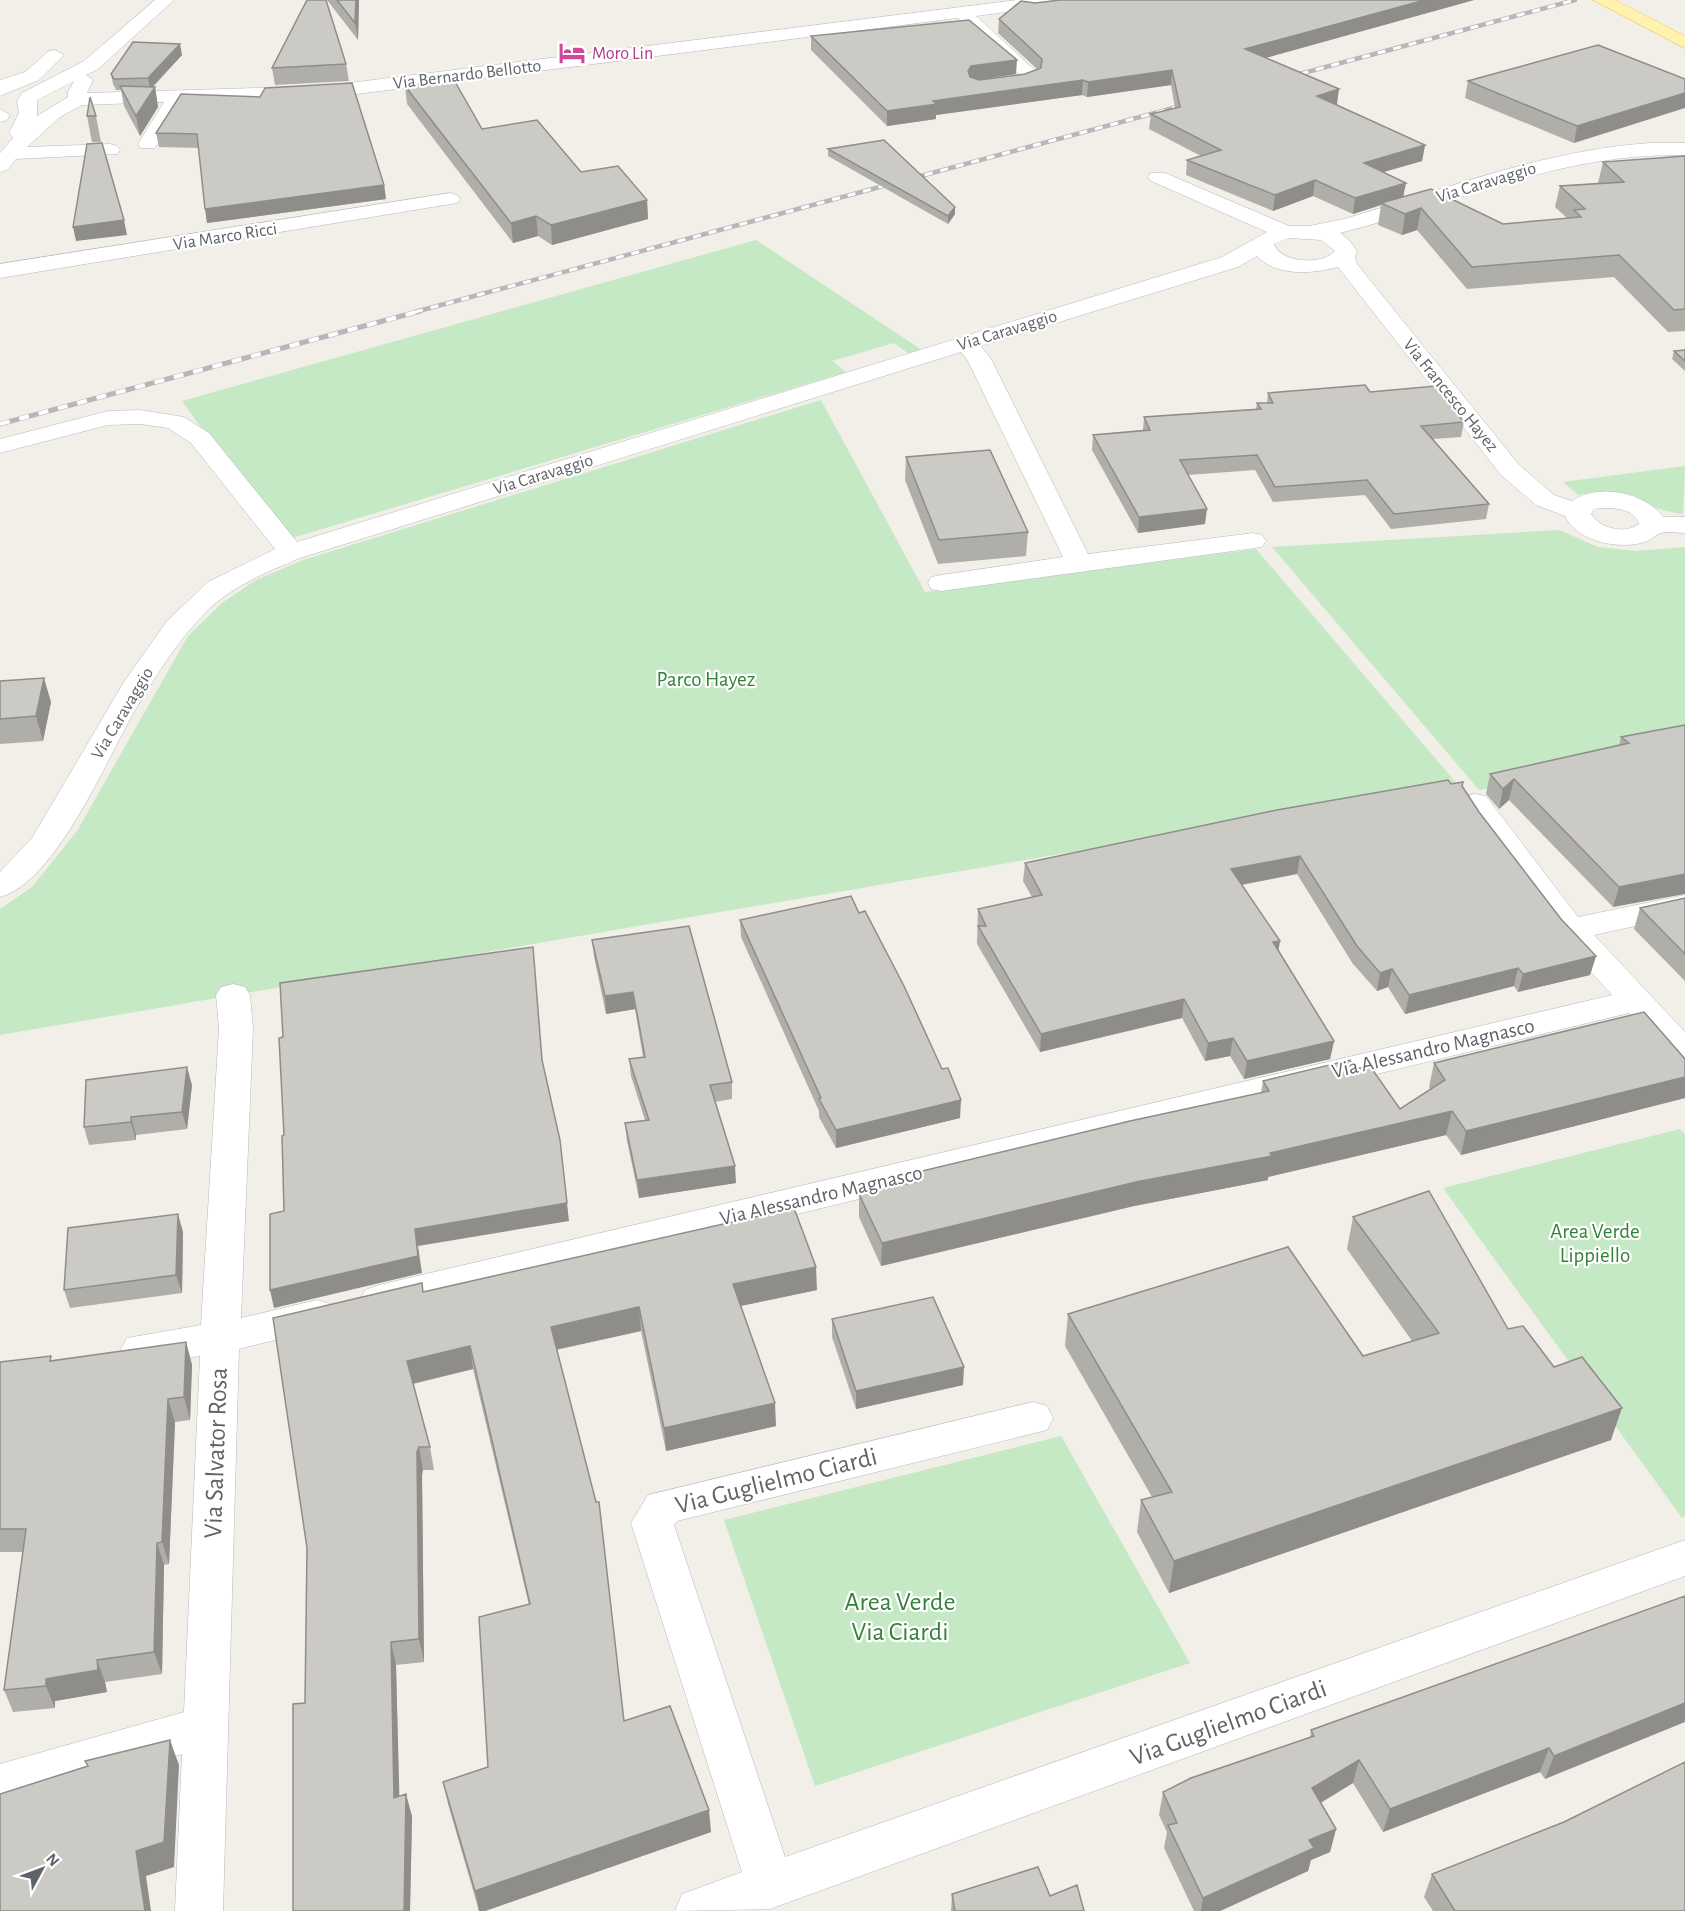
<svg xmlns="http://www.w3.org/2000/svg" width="1685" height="1911" viewBox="0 0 1685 1911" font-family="'Alegreya Sans',sans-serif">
<rect width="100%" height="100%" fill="#f1efe8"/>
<path fill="#c5e8c5" d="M 756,240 L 922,350 L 909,354 L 894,343 L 832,361 L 846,372 L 282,541 L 182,401 Z
M 821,400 L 925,592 L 1256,549 L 1459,786 L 0,1035 L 0,909 L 32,887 L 77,831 L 188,636 L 222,603 L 256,580 L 303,560 Z
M 1685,466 L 1683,514 C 1643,509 1622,488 1578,495 L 1563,482 Z
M 1559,530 L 1598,547 L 1636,551 L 1685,547 L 1685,753 L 1479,790 L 1272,547 Z
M 1680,1129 L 1685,1134 L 1685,1516 L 1682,1518 L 1443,1188 Z
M 1061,1436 L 1190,1663 L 815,1786 L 724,1520 Z"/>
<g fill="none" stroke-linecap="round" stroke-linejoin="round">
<g stroke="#b5b8bc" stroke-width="1">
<path id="minor" d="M 155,0 L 174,0 L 98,69 L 86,75 L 93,80 L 87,93 L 325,86 L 1017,0 L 1068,0 L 1059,5 L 976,16 L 1040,75 L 1038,82 L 994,91 L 985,85 L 987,81 L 1020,75 L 958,18 L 325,98 L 184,102 L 155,148 L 141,148 L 138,144 L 164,102 L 82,105 L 60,117 L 27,147 L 110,144 L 117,146 L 120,150 L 117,154 L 16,159 L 7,170 L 0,172 L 0,153 L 13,138 L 9,133 L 19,113 L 17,101 L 22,93 L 84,61 ZM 74,81 L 68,92 L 68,97 L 37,116 L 37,100 Z
M 55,50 L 64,55 L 39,80 L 0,96 L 0,80 L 25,72 L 49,51 Z
M 0,109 L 10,115 L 7,120 L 0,122 Z
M 1651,143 L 1685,143 L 1685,155 C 1557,153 1460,203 1340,233 L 1349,240 L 1357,251 L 1355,257 L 1357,264 L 1519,465 L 1554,495 L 1572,501 C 1598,483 1645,492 1663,517 L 1685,517 L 1685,533 C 1678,533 1668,531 1661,533 C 1656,534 1651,540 1645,542 C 1620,550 1577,542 1565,516 L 1536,505 L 1501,475 L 1338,267 C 1312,274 1277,277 1257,256 L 1238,267 L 981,346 L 991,359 L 1088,554 L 1253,533 L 1262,535 L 1266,541 L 1262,547 L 941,591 L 931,589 L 928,583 L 931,577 L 941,575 L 1063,557 L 968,361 L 961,352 L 300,558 C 267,572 232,586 206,612 C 177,641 155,677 134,712 C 106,761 55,883 0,897 L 0,872 L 32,838 L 124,682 L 167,621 L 208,582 L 275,549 L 191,443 L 168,428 L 140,424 L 108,425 L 0,453 L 0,439 L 108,411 L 140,410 L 184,417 L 209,433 L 297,542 L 1222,257 L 1267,232 L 1151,181 L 1148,177 L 1151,173 L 1165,173 L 1289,226 L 1309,226 L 1344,219 C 1446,189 1544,150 1651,143 ZM 1289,238 L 1321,240 L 1335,251 C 1323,265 1281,264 1274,244 ZM 1603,508 C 1617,508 1634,509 1639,524 C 1625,535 1599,528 1591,514 L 1594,509 Z
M 450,193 L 457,195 L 460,199 L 457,203 L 0,278 L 0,264 Z
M 1475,794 L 1486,796 L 1578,917 L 1685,895 L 1685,915 L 1594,935 L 1685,1032 L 1685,1065 L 1673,1061 L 1629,1013 L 379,1315 L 365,1310 L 360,1300 L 365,1290 L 379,1285 L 1612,995 L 1558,936 L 1460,803 L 1464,796 Z
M 233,984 L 245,987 L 250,995 L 253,1028 L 241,1318 L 317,1300 L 331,1304 L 336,1315 L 331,1326 L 239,1349 L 223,1911 L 175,1911 L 182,1754 L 0,1808 L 0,1764 L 184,1712 L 200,1356 L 141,1364 L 127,1360 L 121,1349 L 127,1338 L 201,1325 L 219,1028 L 216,995 L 221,987 Z
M 1033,1402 L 1047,1406 L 1053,1418 L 1047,1430 L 677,1521 L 674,1525 L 785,1857 L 1685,1540 L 1685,1576 L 770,1909 L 675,1911 L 682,1894 L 742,1872 L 631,1523 L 648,1495 Z"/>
</g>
<g stroke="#f2c960" stroke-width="1">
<path id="major" d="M 1593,0 L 1615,0 L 1685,36 L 1685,48 Z"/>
</g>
<use href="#minor" fill="#fff" fill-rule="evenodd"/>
<use href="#major" fill="#fff2af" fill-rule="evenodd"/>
<g stroke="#b6b7b8" stroke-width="4.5">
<path id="rail-far1" d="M 1285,78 L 1575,0
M 415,312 L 1192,103"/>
</g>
<g stroke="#b6b7b8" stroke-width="5">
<path id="rail" d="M 0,424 L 420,311"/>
</g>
<use href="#rail-far1" stroke="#fff" stroke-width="3" stroke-dasharray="8" stroke-linecap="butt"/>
<use href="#rail" stroke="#fff" stroke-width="4" stroke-dasharray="10" stroke-linecap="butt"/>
</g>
<path fill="#afaea9" d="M 327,0 L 359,0 L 358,40 Z
M 1474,0 L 1265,58 L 1337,104 L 1336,105 L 1425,145 L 1422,161 L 1384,172 L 1403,197 L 1503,224 L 1567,218 L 1555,207 L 1560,186 L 1598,183 L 1603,162 L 1685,156 L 1685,331 L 1668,332 L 1614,277 L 1467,289 L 1417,230 L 1402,235 L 1378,225 L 1381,205 L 1353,214 L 1313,196 L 1273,211 L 1186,175 L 1187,160 L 1201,156 L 1149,129 L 1151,114 L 1175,108 L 1171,85 L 1087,97 L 1082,95 L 936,115 L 936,119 L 887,126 L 811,50 L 811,36 L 1016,74 L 977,80 L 979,80 L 1025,74 L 1037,69 L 998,33 L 999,19 L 1035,3 Z
M 1598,45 L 1574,143 L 1465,98 L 1468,81 Z
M 182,55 L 153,87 L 155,87 L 158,107 L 140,136 L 124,106 L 121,90 L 116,90 L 113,84 L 111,74 Z
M 346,64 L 349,81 L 275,85 L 272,68 Z
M 405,86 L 482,129 L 647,200 L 648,219 L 552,245 L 538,236 L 513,243 L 407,104 Z
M 181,94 L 384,185 L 386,199 L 207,223 L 199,148 L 159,147 L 156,133 Z
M 87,116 L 96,116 L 101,142 L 92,142 Z
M 828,149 L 955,214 L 948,224 L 828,156 Z
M 1685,350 L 1685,371 L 1672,359 L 1674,351 Z
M 1370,392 L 1464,422 L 1461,437 L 1433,439 L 1489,504 L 1486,519 L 1391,529 L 1365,495 L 1273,502 L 1255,470 L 1188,475 L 1205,524 L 1138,533 L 1092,450 L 1093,435 L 1143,430 L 1144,417 L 1256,409 L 1257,403 L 1267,403 L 1268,393 Z
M 906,457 L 1028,532 L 1026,556 L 938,564 L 905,480 Z
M 0,681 L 51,702 L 43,741 L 0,744 Z
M 1685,725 L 1613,907 L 1509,800 L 1499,809 L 1486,794 L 1490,774 L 1619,746 L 1621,737 Z
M 1451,784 L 1462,787 L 1479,812 L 1561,919 L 1596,956 L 1590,975 L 1518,992 L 1514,986 L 1405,1014 L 1388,987 L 1377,991 L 1353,964 L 1297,874 L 1242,885 L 1279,951 L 1334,1041 L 1330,1059 L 1244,1079 L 1230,1056 L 1205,1061 L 1182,1018 L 1040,1052 L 977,944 L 978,909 L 1032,897 L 1023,881 L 1025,863 Z
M 1685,898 L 1685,981 L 1634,929 L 1640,908 Z
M 740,920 L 960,1118 L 836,1148 L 819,1117 L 819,1111 L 741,937 Z
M 592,940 L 732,1082 L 732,1099 L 715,1102 L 736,1183 L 639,1198 L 627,1141 L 625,1123 L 645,1120 L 631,1076 L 629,1059 L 643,1057 L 635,1009 L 606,1014 L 594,957 Z
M 1685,1059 L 1685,1098 L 1461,1155 L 1446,1135 L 1268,1177 L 1268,1180 L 1134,1206 L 881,1266 L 859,1217 L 859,1194 L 918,1181 L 918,1172 L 1261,1093 L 1263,1081 L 1355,1069 L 1400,1109 L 1431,1090 L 1429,1087 L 1434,1063 Z
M 192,1085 L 187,1129 L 136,1135 L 136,1140 L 89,1145 L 84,1127 Z
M 1353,1217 L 1508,1329 L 1611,1440 L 1169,1593 L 1137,1532 L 1141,1500 L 1152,1497 L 1065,1346 L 1068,1314 L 1363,1356 L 1412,1341 L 1347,1249 Z
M 183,1232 L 182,1293 L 70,1308 L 64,1290 Z
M 817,1290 L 741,1306 L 776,1426 L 666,1451 L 641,1331 L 556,1350 L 624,1721 L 711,1832 L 485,1911 L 479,1911 L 448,1804 L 443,1782 L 488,1767 L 529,1605 L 473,1369 L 413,1384 L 430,1447 L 434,1470 L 423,1470 L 422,1475 L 424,1662 L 396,1665 L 399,1796 L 412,1816 L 410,1911 L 293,1911 L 305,1703 L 423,1291 Z
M 832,1319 L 963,1385 L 856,1409 L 832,1337 Z
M 186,1342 L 192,1365 L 190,1420 L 175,1422 L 169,1564 L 164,1565 L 162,1674 L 105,1682 L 107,1692 L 55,1701 L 55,1708 L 13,1712 L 4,1690 L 23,1552 L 0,1552 L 0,1362 L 52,1361 Z
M 1685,1596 L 1545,1779 L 1540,1772 L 1383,1832 L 1353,1783 L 1321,1803 L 1336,1829 L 1330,1852 L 1311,1860 L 1308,1871 L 1220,1911 L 1194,1911 L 1164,1848 L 1167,1832 L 1159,1815 L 1163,1792 L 1310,1738 L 1311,1730 Z
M 1564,1822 L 1685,1911 L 1433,1911 L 1424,1897 L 1432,1874 Z
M 952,1894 L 1050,1896 L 1084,1911 L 951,1911 Z"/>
<path fill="#8f8d8a" d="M 356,0 L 359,0 L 358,40 L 355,23 Z
M 1425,0 L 1474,0 L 1244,64 L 1245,49 Z
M 180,44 L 182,55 L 150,89 L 148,78 Z
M 1017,60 L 1016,74 L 971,81 L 968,71 L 971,66 Z
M 1172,70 L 1171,85 L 1087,97 L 1088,82 Z
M 1083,80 L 1082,95 L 936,115 L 936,119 L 887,126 L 887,111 L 933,101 Z
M 155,87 L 158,107 L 140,136 L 136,116 Z
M 1339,89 L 1337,104 L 1315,111 L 1317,96 Z
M 1685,93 L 1685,108 L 1574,143 L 1577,126 Z
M 1425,145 L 1422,161 L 1362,178 L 1364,163 Z
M 1315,180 L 1313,196 L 1273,211 L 1275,195 Z
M 1406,183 L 1403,198 L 1381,203 L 1381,205 L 1353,214 L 1355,198 Z
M 384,185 L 386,199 L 207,223 L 205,209 Z
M 647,200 L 648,219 L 552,245 L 551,225 Z
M 955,207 L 955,214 L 948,224 L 948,216 Z
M 1421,208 L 1417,230 L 1402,235 L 1405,214 Z
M 536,216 L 538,236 L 513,243 L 511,223 Z
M 124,220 L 127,235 L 76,241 L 73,227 Z
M 1207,509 L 1205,524 L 1138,533 L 1139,517 Z
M 44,678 L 51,702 L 43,741 L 36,716 Z
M 1514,779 L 1509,800 L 1499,809 L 1503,789 Z
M 1300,856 L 1297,874 L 1228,887 L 1231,869 Z
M 1685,874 L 1685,894 L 1613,907 L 1619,887 Z
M 1280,941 L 1277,959 L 1273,942 Z
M 1596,956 L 1590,975 L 1518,992 L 1523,974 Z
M 1518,968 L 1514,986 L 1405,1014 L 1409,995 Z
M 1392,969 L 1388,987 L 1377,991 L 1380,973 Z
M 633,992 L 635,1009 L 606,1014 L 605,996 Z
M 1184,999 L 1182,1018 L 1040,1052 L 1041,1034 Z
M 1233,1038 L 1230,1056 L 1205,1061 L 1208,1043 Z
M 1334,1041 L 1330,1059 L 1244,1079 L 1247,1061 Z
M 187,1067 L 192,1085 L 187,1129 L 182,1112 Z
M 1685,1077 L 1685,1098 L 1461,1155 L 1466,1131 Z
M 961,1100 L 960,1118 L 836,1148 L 836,1130 Z
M 1452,1111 L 1446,1135 L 1268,1177 L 1268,1180 L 1134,1206 L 881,1266 L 882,1243 L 1136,1182 L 1270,1153 Z
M 131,1117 L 136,1135 L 136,1140 L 131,1122 Z
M 735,1166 L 736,1183 L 639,1198 L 637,1180 Z
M 567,1203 L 569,1221 L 418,1246 L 422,1273 L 274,1308 L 270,1290 L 415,1229 Z
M 178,1214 L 183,1232 L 182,1293 L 176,1275 Z
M 816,1267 L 817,1290 L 735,1307 L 733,1284 Z
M 639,1307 L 641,1331 L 554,1350 L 551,1327 Z
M 186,1342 L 192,1365 L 190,1420 L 184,1397 Z
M 470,1346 L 473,1369 L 411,1384 L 407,1361 Z
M 964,1367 L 963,1385 L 856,1409 L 856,1391 Z
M 168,1399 L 175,1422 L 169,1564 L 162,1542 Z
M 775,1403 L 776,1426 L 666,1451 L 664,1428 Z
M 1622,1408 L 1611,1440 L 1169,1593 L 1174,1561 Z
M 419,1447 L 423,1470 L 422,1475 L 424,1662 L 419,1639 L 417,1452 Z
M 157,1543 L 164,1565 L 162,1674 L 154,1652 Z
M 391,1642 L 396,1665 L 400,1820 L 394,1798 Z
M 97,1660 L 105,1682 L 107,1692 L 55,1701 L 55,1708 L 46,1686 L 46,1679 Z
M 1685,1703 L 1685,1722 L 1545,1779 L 1554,1756 Z
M 170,1740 L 179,1765 L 174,1867 L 146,1876 L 151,1911 L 145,1911 L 136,1851 Z
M 1549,1748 L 1540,1772 L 1383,1832 L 1390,1809 Z
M 1359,1760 L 1353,1783 L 1306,1811 L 1312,1788 Z
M 406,1794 L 412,1816 L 410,1911 L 404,1911 Z
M 709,1810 L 711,1832 L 485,1911 L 479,1911 L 475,1891 Z
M 1336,1829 L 1330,1852 L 1311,1860 L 1308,1871 L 1220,1911 L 1201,1911 L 1203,1898 L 1309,1840 Z"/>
<path fill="#cccac5" stroke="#8f8d8a" stroke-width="1.5" d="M 307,0 L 326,0 L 346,64 L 272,68 Z
M 337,0 L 356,0 L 355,23 Z
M 1060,0 L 1425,0 L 1245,49 L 1339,89 L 1317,96 L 1425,145 L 1364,163 L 1406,183 L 1355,198 L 1315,180 L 1275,195 L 1187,160 L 1221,150 L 1151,114 L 1180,107 L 1172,70 L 1088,82 L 1083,80 L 933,101 L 937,104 L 887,111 L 811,36 L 969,20 L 1017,60 L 971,66 L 968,71 L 970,77 L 979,80 L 1025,74 L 1041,68 L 1042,59 L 999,19 L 1021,1 L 1035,3 Z
M 133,42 L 180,44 L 148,78 L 114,79 L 111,74 Z
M 1598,45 L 1685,79 L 1685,93 L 1577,126 L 1468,81 Z
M 454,80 L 482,129 L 537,120 L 581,172 L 618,166 L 647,200 L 551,225 L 536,216 L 511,223 L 405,86 Z
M 352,83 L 384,185 L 205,209 L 197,134 L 156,133 L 181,94 L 260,97 L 265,88 Z
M 120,86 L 155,87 L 136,116 Z
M 90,97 L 96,116 L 87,116 Z
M 884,140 L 955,207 L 948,216 L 828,149 Z
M 102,143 L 124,220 L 73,227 L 87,144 Z
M 1685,156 L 1685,309 L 1674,310 L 1619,255 L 1472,267 L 1421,208 L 1405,214 L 1381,203 L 1431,189 L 1503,224 L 1581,217 L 1574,210 L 1585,209 L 1560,186 L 1624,182 L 1603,162 Z
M 1685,350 L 1685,361 L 1674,351 Z
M 1365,385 L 1370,392 L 1436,386 L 1464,422 L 1421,426 L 1489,504 L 1394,514 L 1367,480 L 1275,487 L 1257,455 L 1180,460 L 1207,509 L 1139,517 L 1093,435 L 1150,430 L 1144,417 L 1261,409 L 1257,403 L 1273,403 L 1268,393 Z
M 990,450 L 1028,532 L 939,540 L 906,457 Z
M 44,678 L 36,716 L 0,719 L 0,681 Z
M 1685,725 L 1685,874 L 1619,887 L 1514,779 L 1503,789 L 1490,774 L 1629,743 L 1621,737 Z
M 1448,780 L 1451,784 L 1463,782 L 1462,786 L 1479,812 L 1561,919 L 1596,956 L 1523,974 L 1518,968 L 1409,995 L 1392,969 L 1380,973 L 1357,946 L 1300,856 L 1231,869 L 1280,941 L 1273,942 L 1334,1041 L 1247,1061 L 1233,1038 L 1208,1043 L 1184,999 L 1041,1034 L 978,926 L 986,926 L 978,909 L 1042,895 L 1025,863 L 1277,810 Z
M 851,896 L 859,913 L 865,911 L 904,986 L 942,1069 L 948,1068 L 961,1100 L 836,1130 L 819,1099 L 821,1098 L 740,920 Z
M 1685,898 L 1685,954 L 1640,908 Z
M 689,926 L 732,1082 L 710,1085 L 735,1166 L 637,1180 L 625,1123 L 649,1120 L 629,1059 L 645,1057 L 633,992 L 605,996 L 592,940 Z
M 533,947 L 542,1060 L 560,1140 L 567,1203 L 415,1229 L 418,1256 L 270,1290 L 270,1214 L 284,1211 L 282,1136 L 284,1135 L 279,1038 L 283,1037 L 280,983 Z
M 1644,1012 L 1685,1059 L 1685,1077 L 1466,1131 L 1452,1111 L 1270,1153 L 1272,1156 L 1136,1182 L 882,1243 L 859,1194 L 920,1181 L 918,1172 L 1130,1121 L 1269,1091 L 1263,1081 L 1350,1060 L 1355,1069 L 1370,1066 L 1400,1109 L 1445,1080 L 1434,1063 Z
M 187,1067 L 182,1112 L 131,1117 L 131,1122 L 84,1127 L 86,1080 Z
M 1429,1191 L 1508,1329 L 1523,1326 L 1554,1367 L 1582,1357 L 1622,1408 L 1174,1561 L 1141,1500 L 1172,1492 L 1068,1314 L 1288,1247 L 1363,1356 L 1439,1333 L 1353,1217 Z
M 794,1208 L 816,1267 L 733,1284 L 775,1403 L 664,1428 L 639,1307 L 551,1327 L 596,1502 L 599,1502 L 624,1721 L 670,1706 L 709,1810 L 475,1891 L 443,1782 L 488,1767 L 479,1617 L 530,1604 L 470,1346 L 407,1361 L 430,1447 L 419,1447 L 417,1452 L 419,1639 L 391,1642 L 394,1798 L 406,1794 L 404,1911 L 293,1911 L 293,1704 L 305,1703 L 307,1548 L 273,1318 L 422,1283 L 423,1292 Z
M 178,1214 L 176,1275 L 64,1290 L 68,1228 Z
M 933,1297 L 964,1367 L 856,1391 L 832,1319 Z
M 186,1342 L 184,1397 L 168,1399 L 162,1542 L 157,1543 L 154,1652 L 97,1660 L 98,1670 L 46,1679 L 46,1686 L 4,1690 L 26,1529 L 0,1529 L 0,1362 L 51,1356 L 50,1361 Z
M 1685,1596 L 1685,1703 L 1554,1756 L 1549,1748 L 1390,1809 L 1359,1760 L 1312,1788 L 1336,1829 L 1309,1840 L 1314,1848 L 1203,1898 L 1168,1825 L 1177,1823 L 1163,1792 L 1191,1778 L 1314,1736 L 1311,1730 Z
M 170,1740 L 164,1842 L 136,1851 L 145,1911 L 0,1911 L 0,1794 L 88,1766 L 85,1761 Z
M 1685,1762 L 1685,1911 L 1455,1911 L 1432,1874 L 1564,1822 Z
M 1038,1867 L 1050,1896 L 1077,1885 L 1084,1911 L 955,1911 L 952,1894 Z"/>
<defs>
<g id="hotel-bare" transform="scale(2.07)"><path d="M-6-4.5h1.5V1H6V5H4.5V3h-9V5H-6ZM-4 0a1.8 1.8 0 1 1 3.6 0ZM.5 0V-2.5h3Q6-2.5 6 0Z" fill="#d1479c" stroke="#fff" stroke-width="2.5" paint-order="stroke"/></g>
</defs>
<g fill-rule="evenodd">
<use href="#hotel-bare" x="572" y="53"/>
</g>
<g text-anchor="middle" stroke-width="4.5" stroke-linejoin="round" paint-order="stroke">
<g font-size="18" fill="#b23c85" stroke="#fff" text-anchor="start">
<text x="592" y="59">Moro Lin</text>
</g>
<g font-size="18" fill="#5f6368" stroke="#fff">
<text transform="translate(467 74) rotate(-7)" y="6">Via Bernardo Bellotto</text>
<text transform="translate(1486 182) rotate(-17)" y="6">Via Caravaggio</text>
<text transform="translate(225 236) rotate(-9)" y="6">Via Marco Ricci</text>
<text transform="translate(1007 330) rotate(-17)" y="6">Via Caravaggio</text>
<text transform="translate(1451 395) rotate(51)" y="6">Via Francesco Hayez</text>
<text transform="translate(543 474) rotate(-17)" y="6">Via Caravaggio</text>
<text transform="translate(122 713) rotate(-59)" y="6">Via Caravaggio</text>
</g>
<g font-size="21" fill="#348238" stroke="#fff">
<text x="706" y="686">Parco Hayez</text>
<text x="1595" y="1238">Area Verde<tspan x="1595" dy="24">Lippiello</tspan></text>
</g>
<g font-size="21" fill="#5f6368" stroke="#fff">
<text transform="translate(1433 1048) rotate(-13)" y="7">Via Alessandro Magnasco</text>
<text transform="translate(821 1195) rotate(-13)" y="7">Via Alessandro Magnasco</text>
</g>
<g font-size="26" fill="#5f6368" stroke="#fff">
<text transform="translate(215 1453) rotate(-88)" y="9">Via Salvator Rosa</text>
<text transform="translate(776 1480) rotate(-14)" y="9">Via Guglielmo Ciardi</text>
<text transform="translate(1228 1722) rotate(-20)" y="9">Via Guglielmo Ciardi</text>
</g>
<g font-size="26" fill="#348238" stroke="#fff">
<text x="900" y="1610">Area Verde<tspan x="900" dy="30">Via Ciardi</tspan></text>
</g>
</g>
<g transform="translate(42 1869) rotate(49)" stroke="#ffffff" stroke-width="4.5" paint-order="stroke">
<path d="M0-4.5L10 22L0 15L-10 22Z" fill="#5f6368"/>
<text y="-9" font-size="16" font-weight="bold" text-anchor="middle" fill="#5f6368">N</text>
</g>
</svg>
